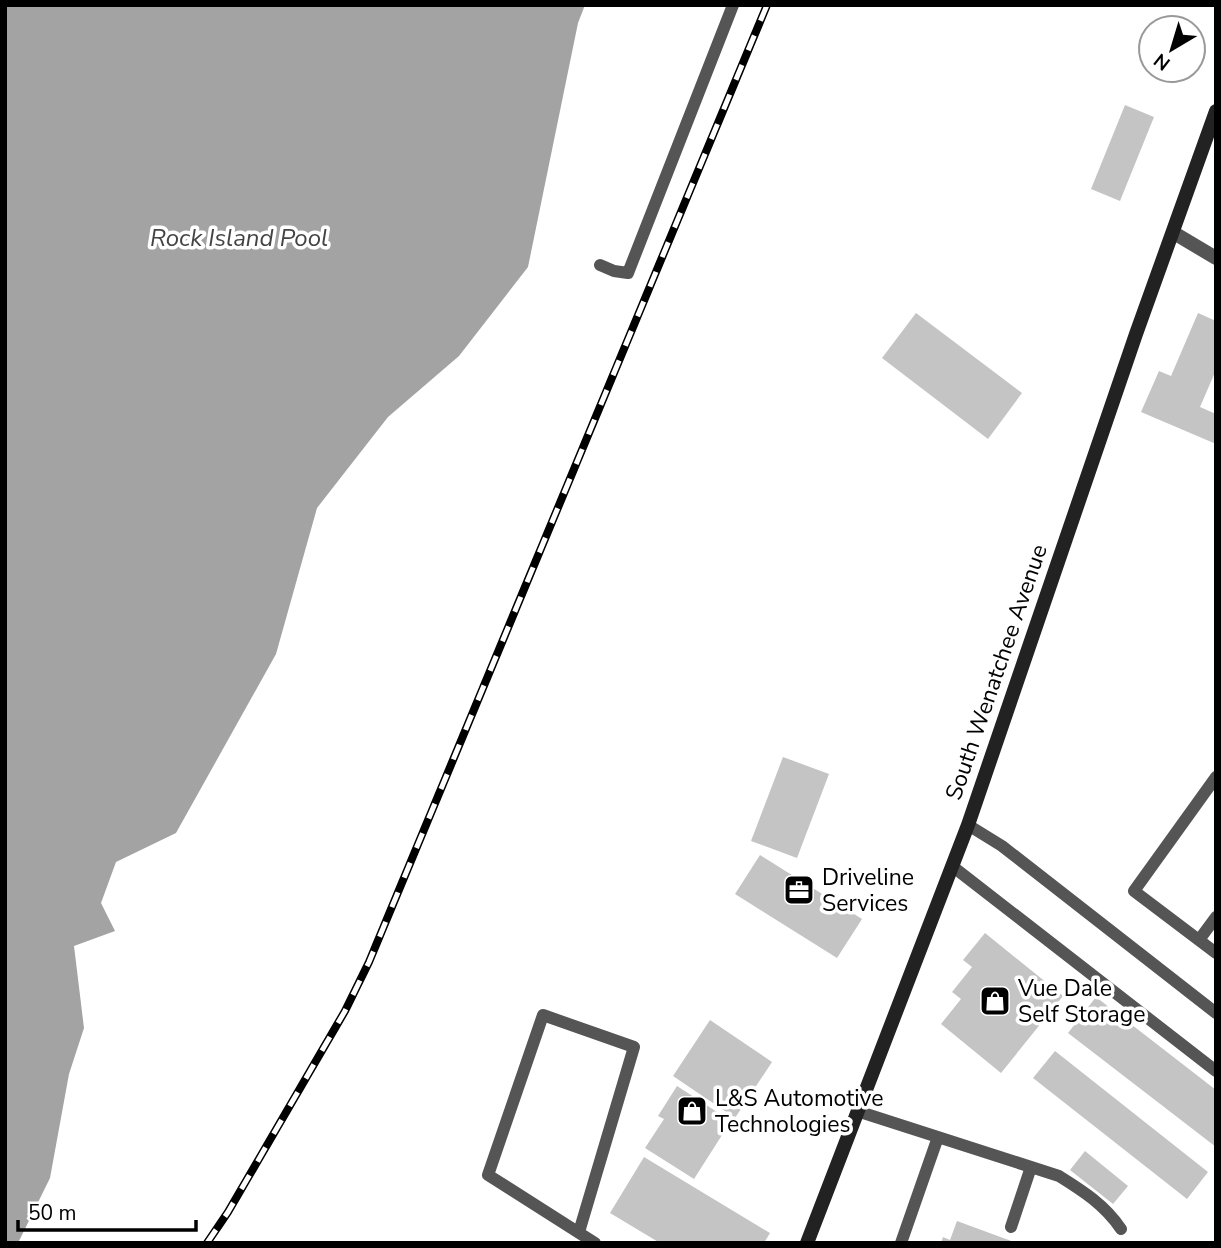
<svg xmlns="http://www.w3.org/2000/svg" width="1221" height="1248" viewBox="0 0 1221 1248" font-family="'Nunito Sans',sans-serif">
<rect width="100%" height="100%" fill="#fff"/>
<path fill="#a3a3a3" d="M 5,5 L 585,5 L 578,23 L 528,267 L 459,356 L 388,417 L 317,508 L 276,654 L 176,833 L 116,862 L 101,903 L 115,931 L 74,946 L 84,1028 L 69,1074 L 50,1178 L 18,1243 L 5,1243 Z"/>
<path fill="#c4c4c4" d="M 1125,105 L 1154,117 L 1120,201 L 1091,189 Z
M 916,313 L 1022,393 L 988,439 L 882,358 Z
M 1198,313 L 1216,321 L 1216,370 L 1200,407 L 1216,414 L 1216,444 L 1141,412 L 1159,371 L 1171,376 Z
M 783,757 L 829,774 L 797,858 L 751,841 Z
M 760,855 L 862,919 L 837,958 L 735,894 Z
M 985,933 L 1063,996 L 1001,1073 L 941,1024 L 961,999 L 952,992 L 972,967 L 963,960 Z
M 1096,997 L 1216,1090 L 1216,1147 L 1068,1033 Z
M 710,1020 L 772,1062 L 735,1118 L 673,1076 Z
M 1055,1051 L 1208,1172 L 1187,1199 L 1033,1078 Z
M 677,1086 L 731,1121 L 694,1179 L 645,1148 L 664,1119 L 658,1116 Z
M 1085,1151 L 1128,1186 L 1113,1204 L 1070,1170 Z
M 644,1157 L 770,1233 L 764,1243 L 660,1243 L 610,1213 Z
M 957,1221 L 1014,1242 L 1014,1243 L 941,1243 L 943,1237 L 950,1240 Z"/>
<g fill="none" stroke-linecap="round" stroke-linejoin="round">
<path stroke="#555" stroke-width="12" d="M 600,265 L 614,271 L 628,273 L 733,5
M 1216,777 L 1134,891 L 1216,953
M 968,825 L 1002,846 L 1216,1013
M 952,866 L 1216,1071
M 1199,940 L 1216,917
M 857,1111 L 1059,1176 C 1083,1191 1105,1205 1121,1229
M 1011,1227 L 1031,1167
M 579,1232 L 634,1047 L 543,1015 L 488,1175 L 595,1243
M 901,1243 L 938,1137"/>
<path stroke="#555" stroke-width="14" d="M 1174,233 L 1216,258"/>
<path stroke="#222" stroke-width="14" d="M 807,1243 L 968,825 L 1136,334 L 1216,111"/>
<g stroke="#000" stroke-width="8">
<path id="rail" d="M 207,1243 L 228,1212 L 345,1011 L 369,962 L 767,5"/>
</g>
<use href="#rail" stroke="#fff" stroke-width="5" stroke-dasharray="16" stroke-linecap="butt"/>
</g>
<defs>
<g id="office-square" transform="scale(1.575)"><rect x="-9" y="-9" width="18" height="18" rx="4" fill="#000" stroke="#fff"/><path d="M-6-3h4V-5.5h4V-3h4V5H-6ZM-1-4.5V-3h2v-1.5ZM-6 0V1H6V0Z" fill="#fff"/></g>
<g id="shop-square" transform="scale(1.575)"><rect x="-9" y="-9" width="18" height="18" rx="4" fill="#000" stroke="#fff"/><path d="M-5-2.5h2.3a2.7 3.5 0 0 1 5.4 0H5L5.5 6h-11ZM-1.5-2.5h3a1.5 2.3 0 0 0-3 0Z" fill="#fff"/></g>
</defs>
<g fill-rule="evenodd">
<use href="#office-square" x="799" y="890"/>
<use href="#shop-square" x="995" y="1001"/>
<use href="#shop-square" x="692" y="1111"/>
</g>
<g text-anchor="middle" stroke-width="7" stroke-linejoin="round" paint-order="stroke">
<g font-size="23" fill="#000" stroke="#fff">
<text transform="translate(996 672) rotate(-71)" y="8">South Wenatchee Avenue</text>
</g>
<g font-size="23" fill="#000" stroke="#fff" text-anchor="start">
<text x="822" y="885">Driveline<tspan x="822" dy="26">Services</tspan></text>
<text x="1018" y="996">Vue Dale<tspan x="1018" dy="26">Self Storage</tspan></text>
<text x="715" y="1106">L&amp;S Automotive<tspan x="715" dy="26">Technologies</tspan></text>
</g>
<g font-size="24" font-style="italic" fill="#444" stroke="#fff">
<text x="239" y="246">Rock Island Pool</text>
</g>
</g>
<rect width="1221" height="1248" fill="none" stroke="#000000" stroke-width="14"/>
<g transform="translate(1172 49) rotate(218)"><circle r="33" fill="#ffffff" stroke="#999999" stroke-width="2"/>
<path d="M0-5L12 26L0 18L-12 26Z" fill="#000000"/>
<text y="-10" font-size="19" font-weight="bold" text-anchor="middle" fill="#000000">N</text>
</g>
<path d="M18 1220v10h178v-10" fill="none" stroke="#000000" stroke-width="3.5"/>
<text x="28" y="1220" font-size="21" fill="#000000" stroke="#ffffff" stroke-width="5" paint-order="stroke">50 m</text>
</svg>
